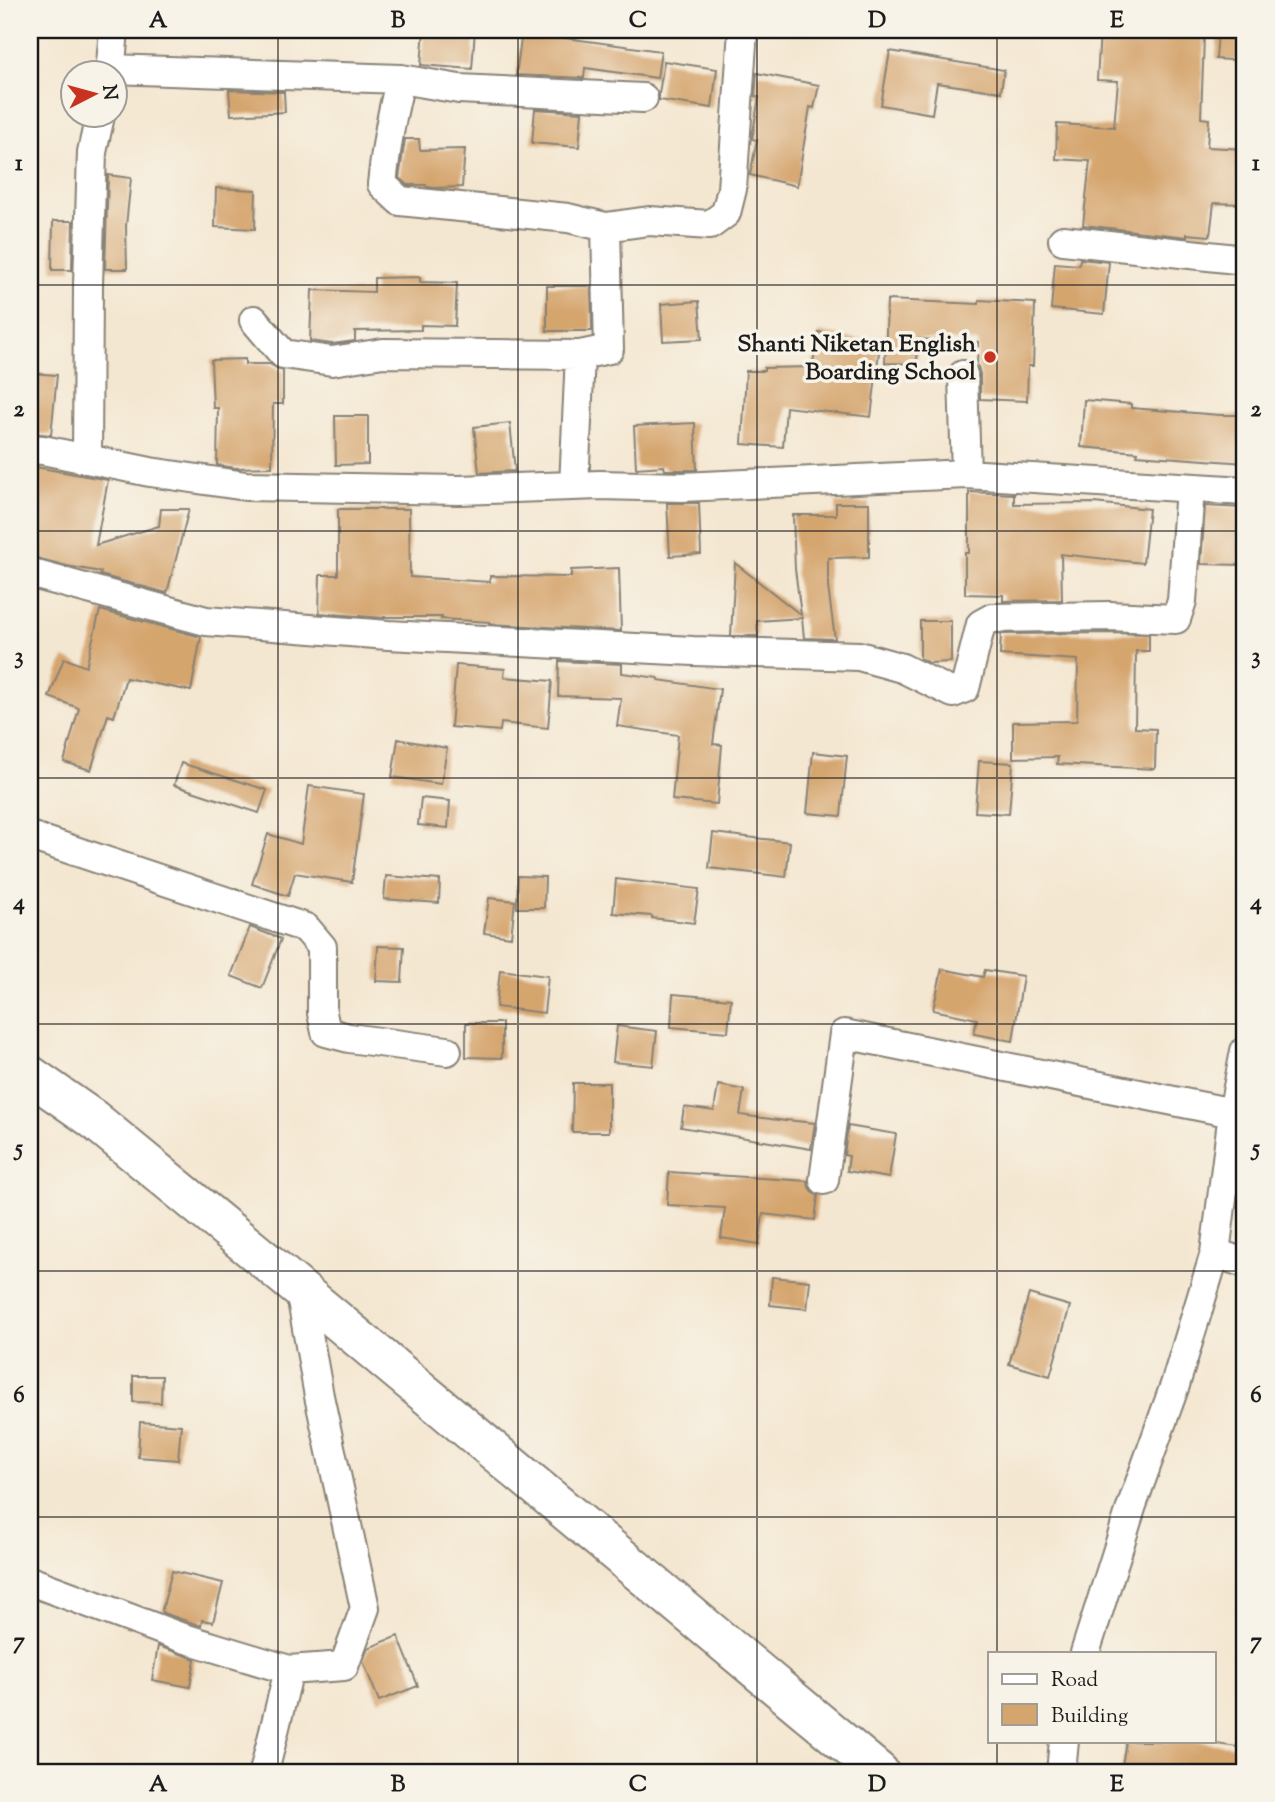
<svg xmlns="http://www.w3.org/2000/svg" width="1275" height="1802" viewBox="0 0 1275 1802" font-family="'Sorts Mill Goudy',serif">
<rect width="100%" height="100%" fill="#f7f3e8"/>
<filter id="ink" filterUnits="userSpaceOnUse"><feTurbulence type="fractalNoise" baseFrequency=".0143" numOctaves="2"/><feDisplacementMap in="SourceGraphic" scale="14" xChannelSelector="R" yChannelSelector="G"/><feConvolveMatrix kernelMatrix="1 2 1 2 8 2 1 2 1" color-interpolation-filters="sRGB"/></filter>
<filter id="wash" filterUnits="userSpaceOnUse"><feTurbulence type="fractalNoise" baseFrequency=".00686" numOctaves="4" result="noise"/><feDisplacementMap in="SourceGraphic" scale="28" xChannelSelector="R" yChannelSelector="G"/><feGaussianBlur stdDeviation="1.57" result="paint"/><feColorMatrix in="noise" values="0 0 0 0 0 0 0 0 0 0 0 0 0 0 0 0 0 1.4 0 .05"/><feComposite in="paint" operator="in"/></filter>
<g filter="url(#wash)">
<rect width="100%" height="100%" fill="#f4e7d1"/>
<g id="blocks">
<path fill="#d5a56e" d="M 424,30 L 475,30 L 472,69 L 421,65 Z
M 1100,30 L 1144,30 L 1143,34 L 1204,37 L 1201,118 L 1209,119 L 1207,147 L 1245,149 L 1245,204 L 1214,203 L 1210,236 L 1187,234 L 1187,237 L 1083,225 L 1090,161 L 1056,159 L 1057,124 L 1114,127 L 1118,81 L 1097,80 Z
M 1218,30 L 1245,30 L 1245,61 L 1216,59 Z
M 522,32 L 661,51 L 657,78 L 585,68 L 584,78 L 516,75 Z
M 890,51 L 1004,70 L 1001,92 L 937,83 L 932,114 L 881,105 Z
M 664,61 L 717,69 L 712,108 L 659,100 L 659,94 Z
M 757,73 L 819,85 L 814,108 L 810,107 L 797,186 L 750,175 L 757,140 L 752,139 L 759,97 L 755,96 Z
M 229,90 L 284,92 L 285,112 L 231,115 Z
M 535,109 L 582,112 L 579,147 L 532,143 Z
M 405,139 L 419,139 L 420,150 L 465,149 L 462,187 L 434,188 L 427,187 L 426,185 L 407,185 L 399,178 Z
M 108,175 L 131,178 L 126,226 L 127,269 L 105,269 Z
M 216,188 L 256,190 L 255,229 L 215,227 Z
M 53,221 L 73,221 L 72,270 L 52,270 Z
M 1080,259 L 1109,262 L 1104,314 L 1051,309 L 1055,263 L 1079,265 Z
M 420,277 L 420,282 L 457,283 L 455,326 L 421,325 L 421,330 L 355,331 L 355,341 L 332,344 L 310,341 L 312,290 L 374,292 L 374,278 Z
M 547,286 L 591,286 L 592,331 L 547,331 Z
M 887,300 L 979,304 L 979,300 L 1035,303 L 1033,366 L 1028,366 L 1027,401 L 980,399 L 980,374 L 977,363 L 978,342 L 918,339 L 917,364 L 885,363 Z
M 699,301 L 702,339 L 663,341 L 661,304 Z
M 819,332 L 880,344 L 871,417 L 786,407 L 783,447 L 742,444 L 746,371 L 764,371 L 764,368 L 812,367 Z
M 245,359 L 245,364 L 270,364 L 283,371 L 283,404 L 273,404 L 272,467 L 235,468 L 217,465 L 218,408 L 213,408 L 211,360 Z
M 30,373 L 57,375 L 51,435 L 30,433 Z
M 1084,400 L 1131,404 L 1131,408 L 1220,415 L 1245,415 L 1245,463 L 1137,455 L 1138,452 L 1081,447 Z
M 335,416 L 368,416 L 368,464 L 336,465 Z
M 510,423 L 515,471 L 479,473 L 474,427 Z
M 695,423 L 697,470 L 665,470 L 664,466 L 636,468 L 634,426 Z
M 30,466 L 108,480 L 96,545 L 159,526 L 161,509 L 189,509 L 167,593 L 100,575 L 101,572 L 67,566 L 37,558 L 30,558 Z
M 969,492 L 1014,494 L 1014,504 L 1094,503 L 1149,509 L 1143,563 L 1061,554 L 1062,600 L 1003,601 L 1003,595 L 965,594 L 965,553 L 969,553 Z
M 667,503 L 699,503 L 701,554 L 670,556 Z
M 836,503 L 869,503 L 869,557 L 828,558 L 828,587 L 835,639 L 804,638 L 802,618 L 757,621 L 758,636 L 731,636 L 735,563 L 801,615 L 795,569 L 793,515 L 836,515 Z
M 1205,506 L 1244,508 L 1242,565 L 1201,564 Z
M 338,509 L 409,509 L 410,577 L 490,582 L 490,576 L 571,577 L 571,570 L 619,568 L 621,631 L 490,624 L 490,622 L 441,619 L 442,617 L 384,617 L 384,618 L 319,613 L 320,575 L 338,575 Z
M 100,610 L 201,637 L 191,691 L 126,678 L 114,717 L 108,715 L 91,770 L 64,762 L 79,708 L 49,697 L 64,658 L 86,667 Z
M 920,621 L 951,621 L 951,662 L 929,663 L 920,658 Z
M 1109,633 L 1149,634 L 1149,651 L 1136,651 L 1135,728 L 1156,729 L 1155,769 L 1057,764 L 1058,757 L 1013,758 L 1013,722 L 1077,721 L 1078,660 L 1000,655 L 1001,634 Z
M 559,661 L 622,664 L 622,673 L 658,678 L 658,680 L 720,689 L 713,744 L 722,745 L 717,804 L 672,800 L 678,735 L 617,726 L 621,698 L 558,696 Z
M 456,665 L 505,669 L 504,677 L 552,681 L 548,728 L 501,723 L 500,731 L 451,727 Z
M 398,739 L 447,748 L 441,784 L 392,777 Z
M 813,752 L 847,756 L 841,816 L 807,813 Z
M 979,761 L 1013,763 L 1009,814 L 975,812 Z
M 181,763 L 267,790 L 259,813 L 174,785 Z
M 309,786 L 364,794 L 352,882 L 295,873 L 288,896 L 252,884 L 268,834 L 301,844 Z
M 421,798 L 450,801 L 448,828 L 418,825 Z
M 713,833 L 790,842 L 786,877 L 709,868 Z
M 386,876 L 440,880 L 439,903 L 384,899 Z
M 518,876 L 545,877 L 544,908 L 517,908 Z
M 616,879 L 699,889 L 694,923 L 652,918 L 652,916 L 613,913 Z
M 489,898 L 515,901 L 511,937 L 484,933 Z
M 250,927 L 281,939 L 262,988 L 231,976 Z
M 378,946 L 404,947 L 402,982 L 376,981 Z
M 942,969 L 983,977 L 985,970 L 1023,976 L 1013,1041 L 974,1034 L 977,1019 L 933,1010 Z
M 500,970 L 548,976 L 544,1013 L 496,1007 Z
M 673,994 L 731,999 L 728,1032 L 671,1027 Z
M 466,1023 L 502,1023 L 502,1058 L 466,1057 Z
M 617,1026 L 657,1031 L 653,1066 L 613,1062 Z
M 573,1083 L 609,1083 L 609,1132 L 572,1132 Z
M 718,1085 L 744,1090 L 740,1115 L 786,1121 L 786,1120 L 815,1123 L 811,1149 L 681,1127 L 684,1107 L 714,1111 Z
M 848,1126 L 896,1134 L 889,1178 L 847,1171 L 849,1156 L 844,1155 Z
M 669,1172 L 808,1181 L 809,1187 L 813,1193 L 818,1195 L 815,1220 L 763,1214 L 759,1244 L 721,1238 L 725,1208 L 667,1205 Z
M 772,1277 L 810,1281 L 807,1309 L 770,1305 Z
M 1029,1294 L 1070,1306 L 1050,1376 L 1009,1364 Z
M 133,1376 L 162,1376 L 161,1403 L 133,1402 Z
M 140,1422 L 181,1425 L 178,1460 L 138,1457 Z
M 172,1571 L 223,1583 L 213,1622 L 202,1620 L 201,1626 L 163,1613 L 162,1610 Z
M 398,1636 L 418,1686 L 379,1701 L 363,1661 L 368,1648 Z
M 158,1646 L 195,1659 L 190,1687 L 152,1680 Z
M 1126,1741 L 1195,1741 L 1245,1748 L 1245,1772 L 1211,1772 L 1171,1766 L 1170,1772 L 1121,1772 Z"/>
</g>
</g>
<g filter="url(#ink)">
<use href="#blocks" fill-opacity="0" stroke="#888276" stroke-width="2"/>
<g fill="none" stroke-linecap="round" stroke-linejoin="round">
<g stroke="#888276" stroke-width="32">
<path id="street" d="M 111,69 L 401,79
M 110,74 L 114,30
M 643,98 L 459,89 L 401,79 C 391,114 386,148 382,184 L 400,201 L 568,218 L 606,227 L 649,221 L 710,225 L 726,213 L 732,189 L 743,30
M 1063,240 L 1245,260
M 254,320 L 283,354 L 332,361 L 383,353 L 580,355
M 963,375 L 966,474
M 30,449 L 43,450 L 150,472 L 246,486 L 459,490 L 600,485 L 682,487 L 966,474 L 1245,491
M 87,459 L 88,285 L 92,152 L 100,116
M 574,486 L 580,355 L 609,349 L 606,227
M 33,574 L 206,621 L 388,635 L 693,651 L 859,656 L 902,668 L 953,693 L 965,688 L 981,624 L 992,618 L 1109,616 L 1176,619 L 1182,601 L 1190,488
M 30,836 L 306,928 L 322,947 L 322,1013 L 326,1032 L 349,1038 L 447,1051
M 824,1180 L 844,1034 L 1233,1113
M 1215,1253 L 1245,1263
M 30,1581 L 180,1637 L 289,1670 L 344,1666 L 365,1608 L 319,1396 L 300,1289
M 1085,1653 L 1132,1505 L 1175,1385 L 1215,1253 L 1233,1113 L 1245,1051
M 264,1772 L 289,1670
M 1061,1772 L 1064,1741"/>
</g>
<g stroke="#888276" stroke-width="42">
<path id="secondary" d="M 30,1075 L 93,1119 L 261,1257 L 879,1772"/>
</g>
<use href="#street" stroke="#fff" stroke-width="28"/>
<use href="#secondary" stroke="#fff" stroke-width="38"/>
</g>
</g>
<path fill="none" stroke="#1c1c1c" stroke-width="2" stroke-opacity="0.55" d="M 278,30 L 278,1772M 518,30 L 518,1772M 757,30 L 757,1772M 997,30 L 997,1653M 30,285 L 1245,285M 30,531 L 1245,531M 30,778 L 1245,778M 30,1024 L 1245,1024M 30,1271 L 1245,1271M 30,1517 L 1245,1517M 997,1741 L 997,1772"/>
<circle fill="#c8321e" stroke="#f7f3e8" stroke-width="2.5" cx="990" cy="357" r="7"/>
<g text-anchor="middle" stroke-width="7" stroke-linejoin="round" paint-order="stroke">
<g font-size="24" font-weight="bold" fill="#1c1c1c" stroke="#f7f3e8" text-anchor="end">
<text x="976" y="351">Shanti Niketan English<tspan x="976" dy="28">Boarding School</tspan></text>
</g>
</g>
<rect width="1275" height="1802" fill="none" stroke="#f7f3e8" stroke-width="77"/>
<rect x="988" y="1652" width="228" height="91" fill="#f7f3e8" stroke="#9f9d96" stroke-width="2"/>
<rect x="1002" y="1674" width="35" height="10" fill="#ffffff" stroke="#9f9d96" stroke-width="2"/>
<text x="1051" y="1686" font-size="21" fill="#1c1c1c">Road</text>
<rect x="1002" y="1704" width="35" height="21" fill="#d5a56e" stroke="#9f9d96" stroke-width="2"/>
<text x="1051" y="1722" font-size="21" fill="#1c1c1c">Building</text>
<g transform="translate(94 94) rotate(84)"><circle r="33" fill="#f7f3e8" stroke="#9f9d96" stroke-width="2"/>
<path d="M0-5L12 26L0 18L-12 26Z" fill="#c8321e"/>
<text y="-10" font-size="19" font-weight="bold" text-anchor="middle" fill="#1c1c1c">N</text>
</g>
<rect x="38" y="38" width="1198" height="1726" fill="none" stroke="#1c1c1c" stroke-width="2.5"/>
<g font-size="23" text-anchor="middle" font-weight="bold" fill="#1c1c1c">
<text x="158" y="27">A</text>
<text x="398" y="27">B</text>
<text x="638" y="27">C</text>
<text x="877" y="27">D</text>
<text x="1117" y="27">E</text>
<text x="19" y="170">1</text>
<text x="1256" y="170">1</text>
<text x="19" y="416">2</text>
<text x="1256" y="416">2</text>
<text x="19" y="663">3</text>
<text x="1256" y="663">3</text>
<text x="19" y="909">4</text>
<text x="1256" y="909">4</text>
<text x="19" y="1155">5</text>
<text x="1256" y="1155">5</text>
<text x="19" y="1402">6</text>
<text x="1256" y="1402">6</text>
<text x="19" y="1648">7</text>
<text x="1256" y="1648">7</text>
<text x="158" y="1791">A</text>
<text x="398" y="1791">B</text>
<text x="638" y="1791">C</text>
<text x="877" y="1791">D</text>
<text x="1117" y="1791">E</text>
</g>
</svg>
